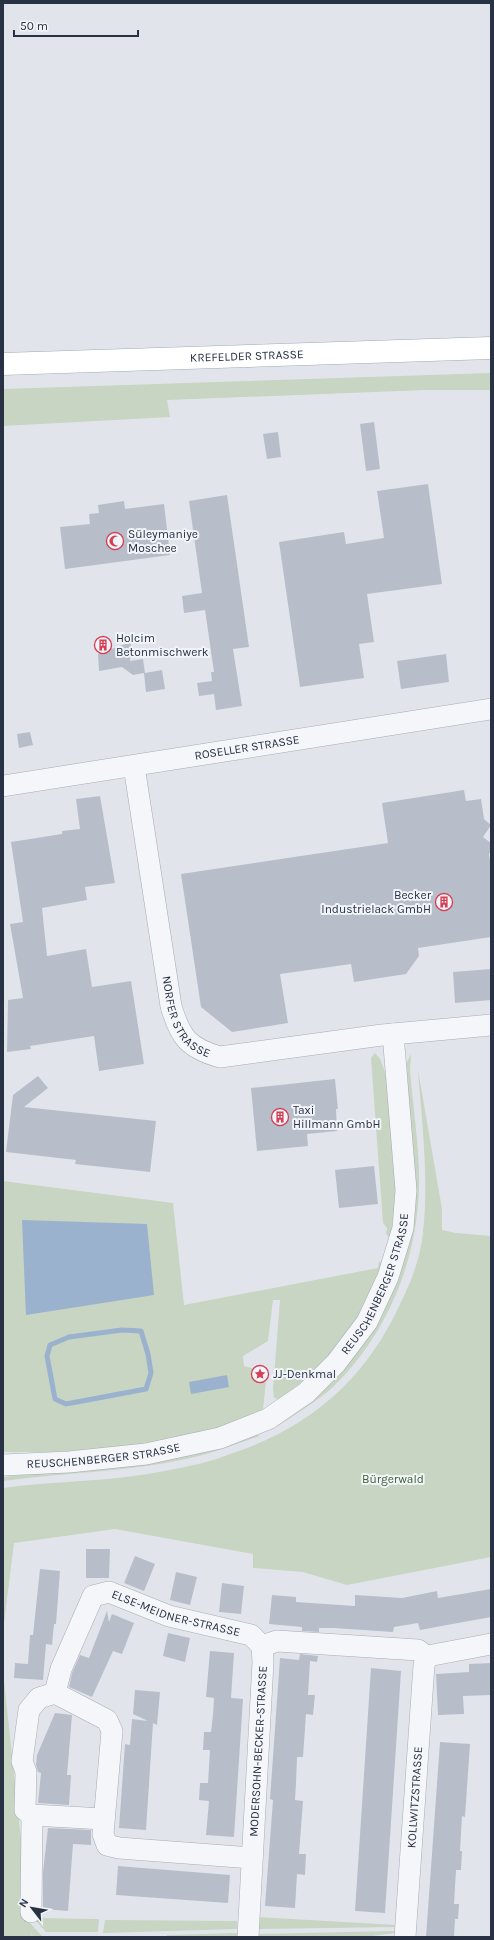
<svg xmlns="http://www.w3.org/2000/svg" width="494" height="1940" viewBox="0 0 494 1940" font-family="Karla,sans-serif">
<rect width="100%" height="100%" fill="#e1e5eb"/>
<path fill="#c7d5c2" d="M 491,373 L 491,390 L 425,390 L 167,400 L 170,417 L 3,426 L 3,389 Z
M 375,1053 L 380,1059 L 387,1077 L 395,1162 L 396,1198 L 390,1238 L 386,1234 L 387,1228 L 383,1223 L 371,1058 Z
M 411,1054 L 410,1070 C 413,1109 420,1149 419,1188 C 417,1263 386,1336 332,1388 C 315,1403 294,1415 275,1428 L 280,1422 L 335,1378 L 360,1349 L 382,1316 L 400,1274 L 410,1240 L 407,1062 Z
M 418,1070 L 442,1209 L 442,1230 L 456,1233 L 491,1236 L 491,1557 L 347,1585 L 303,1572 L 253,1568 L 253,1554 L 115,1529 L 14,1543 L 3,1631 L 3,1488 C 44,1482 85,1482 126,1477 C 150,1474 176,1469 199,1464 C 211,1461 222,1457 233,1453 C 311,1427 367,1378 401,1302 C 412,1280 421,1256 423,1232 C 429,1178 422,1124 418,1070 Z
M 3,1181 L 173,1203 L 184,1305 L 378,1268 L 379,1262 L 385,1261 C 380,1274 375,1288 369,1301 C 347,1341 316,1374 279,1399 L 274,1398 L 273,1389 L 280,1300 L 273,1300 L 268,1341 L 243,1356 L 244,1366 L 267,1372 L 263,1409 L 220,1428 L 183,1437 L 106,1449 L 49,1452 L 3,1452 Z
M 255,1434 L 260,1436 C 239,1443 219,1451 199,1456 C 135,1472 68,1472 3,1481 L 3,1477 L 158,1461 L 196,1454 Z
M 3,1671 L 30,1923 L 43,1937 L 97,1937 L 33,1937 L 31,1931 L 32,1937 L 3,1937 Z
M 258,1917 L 395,1925 L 395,1927 L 260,1929 L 257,1928 Z
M 33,1918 L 99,1919 L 98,1932 L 46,1932 Z
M 105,1920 L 237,1921 L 237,1929 L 103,1933 Z
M 395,1931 L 395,1933 L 364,1937 L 256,1937 L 257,1934 Z
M 237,1933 L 237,1937 L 167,1937 L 167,1935 Z"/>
<path fill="#9ab2cd" d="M 22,1220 L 147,1224 L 154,1295 L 26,1315 Z
M 227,1375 L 229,1387 L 191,1394 L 189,1382 Z"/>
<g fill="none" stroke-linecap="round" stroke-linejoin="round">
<path stroke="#9ab2cd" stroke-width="5" d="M 122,1330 L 141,1331 L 148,1354 L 151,1373 L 146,1389 L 66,1404 L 55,1399 L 47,1356 L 50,1345 L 69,1337 Z"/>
</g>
<path fill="#b8bec9" d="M 374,422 L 380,469 L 366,471 L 360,424 Z
M 278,432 L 281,457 L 267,459 L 263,434 Z
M 428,484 L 442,584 L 367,594 L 374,642 L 359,644 L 364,678 L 300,687 L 279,542 L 344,532 L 346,544 L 384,538 L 377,491 Z
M 227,495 L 249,647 L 233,649 L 242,706 L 216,710 L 214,694 L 199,696 L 197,683 L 212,681 L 211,672 L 214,672 L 205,610 L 184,613 L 182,596 L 202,593 L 189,501 Z
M 124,501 L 125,509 L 164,504 L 170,555 L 65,569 L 60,527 L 90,524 L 89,514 L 99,513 L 98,505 Z
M 131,642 L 130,661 L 143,659 L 145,673 L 162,670 L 165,689 L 146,692 L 144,673 L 133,675 L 122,667 L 99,671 L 98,654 Z
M 446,654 L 449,682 L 401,689 L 397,661 Z
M 30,732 L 33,745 L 19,748 L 17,734 Z
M 464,790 L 466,801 L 481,799 L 484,819 L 491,825 L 483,837 L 491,843 L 491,851 L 489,854 L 491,867 L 491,937 L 418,948 L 419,956 L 406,974 L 354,982 L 351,964 L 280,974 L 288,1023 L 232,1032 L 201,1007 L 181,874 L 388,843 L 382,803 Z
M 100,796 L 115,883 L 85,887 L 87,900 L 42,908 L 47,956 L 86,949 L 92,987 L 131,981 L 144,1064 L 99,1071 L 94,1036 L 30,1046 L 31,1049 L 7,1052 L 8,1000 L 23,998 L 10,924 L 23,922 L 11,842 L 62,834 L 62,831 L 80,829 L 76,799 Z
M 491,969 L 491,1000 L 455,1003 L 453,972 Z
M 38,1076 L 48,1088 L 24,1107 L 156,1121 L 150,1172 L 75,1164 L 76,1160 L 6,1152 L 13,1095 Z
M 335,1079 L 338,1109 L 336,1109 L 337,1131 L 307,1134 L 308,1146 L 257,1151 L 251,1088 Z
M 374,1166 L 378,1204 L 339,1208 L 335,1170 Z
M 86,1549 L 110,1549 L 109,1578 L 86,1578 Z
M 135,1556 L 155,1564 L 144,1591 L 124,1583 Z
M 40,1569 L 60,1571 L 56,1624 L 54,1624 L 52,1645 L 46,1644 L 43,1680 L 14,1678 L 15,1663 L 28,1664 L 30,1635 L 33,1635 Z
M 176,1572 L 197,1577 L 190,1605 L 170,1600 Z
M 222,1583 L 244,1586 L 241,1614 L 219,1612 Z
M 491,1589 L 491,1617 L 420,1630 L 418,1623 L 394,1627 L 393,1632 L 334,1628 L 319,1628 L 319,1632 L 302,1631 L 302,1627 L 269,1624 L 272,1595 L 296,1597 L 296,1602 L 355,1606 L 355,1595 L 402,1598 L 437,1591 L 438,1598 Z
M 107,1611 L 109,1622 L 112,1614 L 134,1623 L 122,1654 L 113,1651 L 92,1697 L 69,1687 L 72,1673 L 80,1655 L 89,1658 Z
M 168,1633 L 190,1638 L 185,1662 L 163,1656 Z
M 210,1651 L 234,1653 L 231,1698 L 243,1699 L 234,1837 L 206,1835 L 209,1801 L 199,1800 L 200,1783 L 208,1783 L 209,1767 L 210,1750 L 203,1750 L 204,1732 L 211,1732 L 213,1715 L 214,1698 L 206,1697 Z
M 300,1654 L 318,1656 L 317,1662 L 310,1661 L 308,1695 L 315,1695 L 313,1715 L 306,1714 L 303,1757 L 297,1757 L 296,1783 L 295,1800 L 303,1801 L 299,1854 L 306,1854 L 305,1875 L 297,1874 L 295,1908 L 265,1906 L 273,1800 L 270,1799 L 280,1658 L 299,1660 Z
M 491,1663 L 491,1695 L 463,1696 L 464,1714 L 438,1715 L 436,1674 L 469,1672 L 469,1664 Z
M 371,1668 L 401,1671 L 385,1913 L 355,1911 Z
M 135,1690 L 160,1692 L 157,1725 L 153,1723 L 146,1830 L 119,1828 L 125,1744 L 130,1745 L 132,1719 L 148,1721 L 133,1714 Z
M 55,1713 L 72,1715 L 67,1775 L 71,1775 L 69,1805 L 38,1803 L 41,1773 L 38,1772 L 36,1765 L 37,1755 Z
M 440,1742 L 470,1744 L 465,1817 L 462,1816 L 460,1851 L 462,1851 L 461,1870 L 456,1870 L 454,1904 L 459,1904 L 458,1919 L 455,1919 L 454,1937 L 426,1937 Z
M 48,1828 L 91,1830 L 91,1845 L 73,1844 L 68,1911 L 43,1909 L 43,1872 Z
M 118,1866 L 230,1875 L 228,1903 L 116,1895 Z"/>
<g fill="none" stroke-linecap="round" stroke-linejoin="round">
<g stroke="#a6acb6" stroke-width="22">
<g id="minor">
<path id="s1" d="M 134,766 L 171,1006 C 180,1037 188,1048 220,1057 L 382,1035 L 491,1025"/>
<path id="s2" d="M 3,786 L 491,709"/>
<path id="s3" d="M 3,1465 L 69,1462 L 146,1454 L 220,1438 L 268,1419 L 306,1393 L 336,1363 L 367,1322 L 388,1277 L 403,1228 L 406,1190 L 393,1034"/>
<path d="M 55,1693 L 39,1698 L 29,1710 L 22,1761 L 26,1772 L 25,1810 L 32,1815 L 104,1819"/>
<path id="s4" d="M 252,1858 L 119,1848 L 107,1845 L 103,1834 L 112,1731 L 107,1720 L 55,1693 L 61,1669 L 93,1596 L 109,1592 L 169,1616 L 251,1635 L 262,1646"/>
<path d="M 31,1912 L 32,1815"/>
<path id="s5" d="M 248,1937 L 263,1662 L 262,1646 L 277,1641 L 418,1650 L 427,1657"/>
<path id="s6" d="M 405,1937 L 424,1665 L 427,1657 L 433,1655 L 491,1644"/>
</g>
</g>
<g stroke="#a0a9b7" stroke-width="23">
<g id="major">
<path id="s7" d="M 3,364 L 491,348"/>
</g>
</g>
<use href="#minor" stroke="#f4f6f9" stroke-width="21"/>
<use href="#major" stroke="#fff" stroke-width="22"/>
</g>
<defs>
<g id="mosque-ring" transform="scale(0.9)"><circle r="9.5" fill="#f1f4f8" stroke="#d73f55" stroke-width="1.5"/><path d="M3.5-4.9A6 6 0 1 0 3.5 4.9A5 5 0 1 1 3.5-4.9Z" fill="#d73f55"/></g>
<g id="building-ring" transform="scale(0.9)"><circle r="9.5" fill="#f1f4f8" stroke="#d73f55" stroke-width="1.5"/><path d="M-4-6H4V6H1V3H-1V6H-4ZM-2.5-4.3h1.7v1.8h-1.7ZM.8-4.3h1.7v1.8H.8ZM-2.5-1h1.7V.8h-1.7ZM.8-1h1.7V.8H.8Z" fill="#d73f55"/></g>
<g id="sight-ring" transform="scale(0.9)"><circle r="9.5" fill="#f1f4f8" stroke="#d73f55" stroke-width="1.5"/><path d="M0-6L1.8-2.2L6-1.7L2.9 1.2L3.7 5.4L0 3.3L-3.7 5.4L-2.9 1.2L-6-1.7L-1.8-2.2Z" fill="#d73f55"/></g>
</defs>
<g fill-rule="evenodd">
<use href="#mosque-ring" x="115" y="541"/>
<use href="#building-ring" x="103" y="645"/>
<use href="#building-ring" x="444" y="902"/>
<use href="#building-ring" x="280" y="1117"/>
<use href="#sight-ring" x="260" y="1374"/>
</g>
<g text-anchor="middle" stroke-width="4" stroke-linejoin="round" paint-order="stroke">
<g font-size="12" fill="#283244" stroke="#f1f4f8">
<text dy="4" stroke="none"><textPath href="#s7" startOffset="244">KREFELDER STRASSE</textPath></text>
<text dy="4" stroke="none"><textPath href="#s2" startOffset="247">ROSELLER STRASSE</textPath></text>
<text dy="4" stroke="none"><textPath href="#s1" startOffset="260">NORFER STRASSE</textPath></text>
<text dy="4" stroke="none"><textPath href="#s3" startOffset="449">REUSCHENBERGER STRASSE</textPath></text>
<text dy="4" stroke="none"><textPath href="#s3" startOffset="101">REUSCHENBERGER STRASSE</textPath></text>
<text dy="4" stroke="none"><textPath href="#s4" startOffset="523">ELSE-MEIDNER-STRASSE</textPath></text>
<text dy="4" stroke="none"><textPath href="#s5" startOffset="186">MODERSOHN-BECKER-STRASSE</textPath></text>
<text dy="4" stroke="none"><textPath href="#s6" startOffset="140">KOLLWITZSTRASSE</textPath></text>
</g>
<g font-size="12" fill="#283244" stroke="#f1f4f8" text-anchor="start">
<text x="128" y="538">Süleymaniye<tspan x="128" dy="14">Moschee</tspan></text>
<text x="116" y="642">Holcim<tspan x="116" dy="14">Betonmischwerk</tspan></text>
<text x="431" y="899" text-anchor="end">Becker<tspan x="431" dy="14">Industrielack GmbH</tspan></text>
<text x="293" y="1114">Taxi<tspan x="293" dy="14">Hillmann GmbH</tspan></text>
<text x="273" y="1378">JJ-Denkmal</text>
</g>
<g font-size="12" fill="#3d6034" stroke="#f1f4f8">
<text x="393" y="1483">Bürgerwald</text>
</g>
</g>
<rect width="494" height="1940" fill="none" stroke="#283244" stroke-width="8"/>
<g transform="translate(32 1908) rotate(301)" stroke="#f1f4f8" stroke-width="3" paint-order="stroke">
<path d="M0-3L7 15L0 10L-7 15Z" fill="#283244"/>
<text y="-6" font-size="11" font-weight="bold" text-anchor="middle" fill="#283244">N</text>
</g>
<path d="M14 30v6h124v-6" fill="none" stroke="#283244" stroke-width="2"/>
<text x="20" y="30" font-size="12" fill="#283244" stroke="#f1f4f8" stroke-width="3" paint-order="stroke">50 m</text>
</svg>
